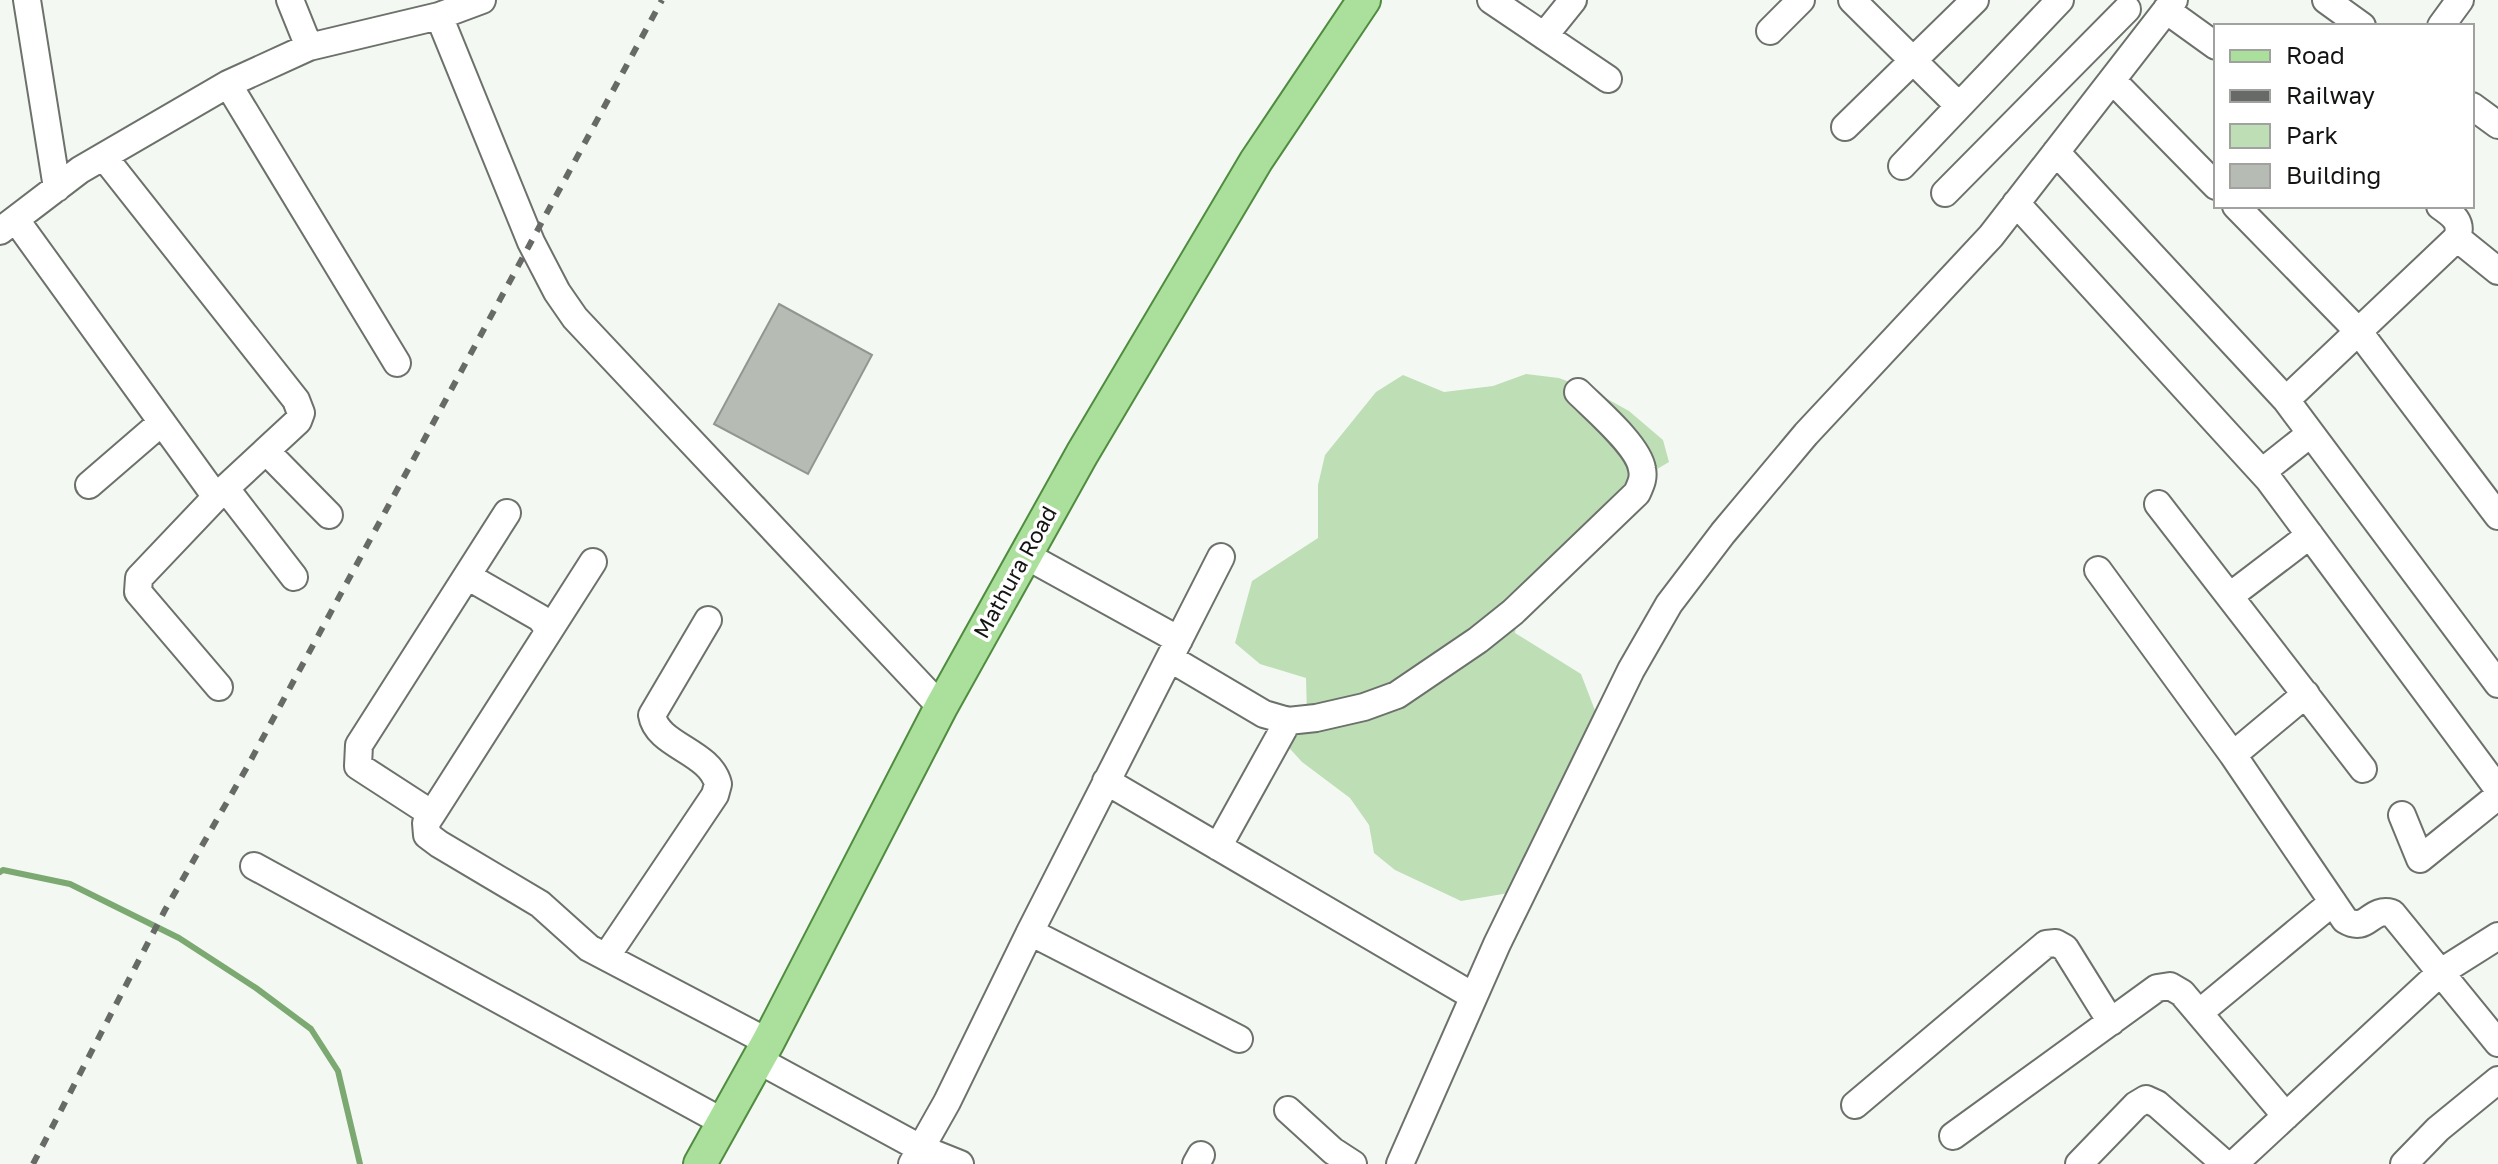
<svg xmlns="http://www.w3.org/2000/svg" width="2498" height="1164" viewBox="0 0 2498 1164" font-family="'Golos Text',sans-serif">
<rect width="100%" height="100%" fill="#f3f9f2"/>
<path fill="#bedeb6" d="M 1526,374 L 1559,378 L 1593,391 L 1629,411 L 1663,440 L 1669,462 L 1617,493 L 1546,561 L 1521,591 L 1515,633 L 1581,674 L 1596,713 L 1509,893 L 1461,901 L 1395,870 L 1374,853 L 1369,825 L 1350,798 L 1302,762 L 1281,739 L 1307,715 L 1306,678 L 1260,664 L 1235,643 L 1252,581 L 1318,538 L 1318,485 L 1325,455 L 1376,392 L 1403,375 L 1444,392 L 1493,386 Z"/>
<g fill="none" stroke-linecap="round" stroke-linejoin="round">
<path stroke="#7ca971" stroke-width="6" d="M 0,872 L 3,870 L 70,884 L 179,938 L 256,988 L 311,1029 L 338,1071 L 360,1164"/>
</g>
<path fill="#b6bbb4" stroke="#919690" stroke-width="2" d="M 779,304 L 872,355 L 808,474 L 714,424 Z"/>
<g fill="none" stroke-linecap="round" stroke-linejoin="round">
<g stroke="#6c716b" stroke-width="30">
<path id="minor" d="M 27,0 L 57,188
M 290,0 L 309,47 L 439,16 L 482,0
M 1491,0 L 1608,79
M 1852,0 L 1959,106
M 2326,0 L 2362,26
M 2166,10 L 2216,46
M 439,16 L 531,242 L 557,292 L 575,318 L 941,707
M 2441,26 L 2460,0
M 1770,31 L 1801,0
M 1544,36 L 1573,0
M 2112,80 L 2216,186
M 228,84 L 397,363
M 2472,106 L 2498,125
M 1845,127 L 1975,0
M 2056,152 L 2286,400 L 2498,684
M 104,157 L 296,400 L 301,413 L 298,421 L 216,497 L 139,578 L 138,592 L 219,687
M 1902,166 L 2060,0
M 1945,193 L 2127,9
M 2016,203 L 2269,480 L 2498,789
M 2236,206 L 2359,332 L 2498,516
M 16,220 L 216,497
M 0,231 L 80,170 L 228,84 L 309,47
M 2457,238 L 2498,271
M 2286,400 L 2457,238 C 2463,222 2453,215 2440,206
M 266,451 L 329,515
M 2262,472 L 2310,434
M 89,485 L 162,422
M 226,489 L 294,577
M 2158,504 L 2363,769
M 507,513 L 359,745 L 358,766 L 432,814 L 426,823 L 427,835 L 439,844 L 540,904 L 589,948 L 768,1042
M 1025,555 L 1179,640
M 2098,570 L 2233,755 L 2345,920 C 2368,934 2369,907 2392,913 L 2498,1043
M 467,576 L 540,618 L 549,630
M 2230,596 L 2310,535
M 1171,659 L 1264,714 L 1288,721 L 1316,718 L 1364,707 L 1397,695 L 1478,640 L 1513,612 L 1637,493 C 1641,484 1644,478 1642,469 C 1639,446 1595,409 1578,392
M 2233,755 L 2306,694
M 1106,781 L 1473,996
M 432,814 L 593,562
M 2402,815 L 2420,859 L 2498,796
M 1218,847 L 1288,721
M 254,866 L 723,1122
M 1030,932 L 1239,1039
M 606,957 L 715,795 L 718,784 C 710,751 657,746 652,715 L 708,620
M 2199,1013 L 2333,902
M 758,1060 L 920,1148 L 960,1164
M 1855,1105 L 2046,944 L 2056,943 L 2065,948 L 2111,1022
M 1288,1110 L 1333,1151 L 1353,1164
M 1953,1136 L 2157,988 L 2170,986 L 2182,993 L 2286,1116
M 912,1164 L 947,1102 L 1030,932 L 1221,557
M 1196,1164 L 1201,1155
M 1400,1164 L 1497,944 L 1631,670 L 1669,604 L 1723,533 L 1806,434 L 1991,236 L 2174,0
M 2079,1164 L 2136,1105 L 2146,1099 L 2157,1104 L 2225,1164
M 2234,1164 L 2441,972 L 2498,936
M 2404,1164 L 2438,1129 L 2498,1080"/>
</g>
<g stroke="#508b40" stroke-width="36">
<path id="major" d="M 700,1164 L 768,1042 L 941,707 L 1082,454 L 1256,161 L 1364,0"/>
</g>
<use href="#minor" stroke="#fff" stroke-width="26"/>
<use href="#major" stroke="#aae09b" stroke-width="32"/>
<path stroke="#676a66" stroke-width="6" stroke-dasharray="10 10" stroke-linecap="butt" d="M 33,1164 L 165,910 L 246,769 L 662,0"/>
</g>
<g text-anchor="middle" stroke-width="7" stroke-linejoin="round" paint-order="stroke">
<g font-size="22" fill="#131512" stroke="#fff">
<text transform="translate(1015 572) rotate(-61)" y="8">Mathura Road</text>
</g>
</g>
<rect x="2214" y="24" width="260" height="184" fill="#ffffff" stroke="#a1a1a0" stroke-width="2"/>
<rect x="2230" y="50" width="40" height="12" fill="#aae09b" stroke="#a1a1a0" stroke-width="2"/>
<text x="2286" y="64" font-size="24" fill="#131512">Road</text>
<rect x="2230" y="90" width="40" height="12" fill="#676a66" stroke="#a1a1a0" stroke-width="2"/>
<text x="2286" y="104" font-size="24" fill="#131512">Railway</text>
<rect x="2230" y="124" width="40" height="24" fill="#bedeb6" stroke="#a1a1a0" stroke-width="2"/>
<text x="2286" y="144" font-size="24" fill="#131512">Park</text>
<rect x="2230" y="164" width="40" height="24" fill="#b6bbb4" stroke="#a1a1a0" stroke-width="2"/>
<text x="2286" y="184" font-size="24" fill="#131512">Building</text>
</svg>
